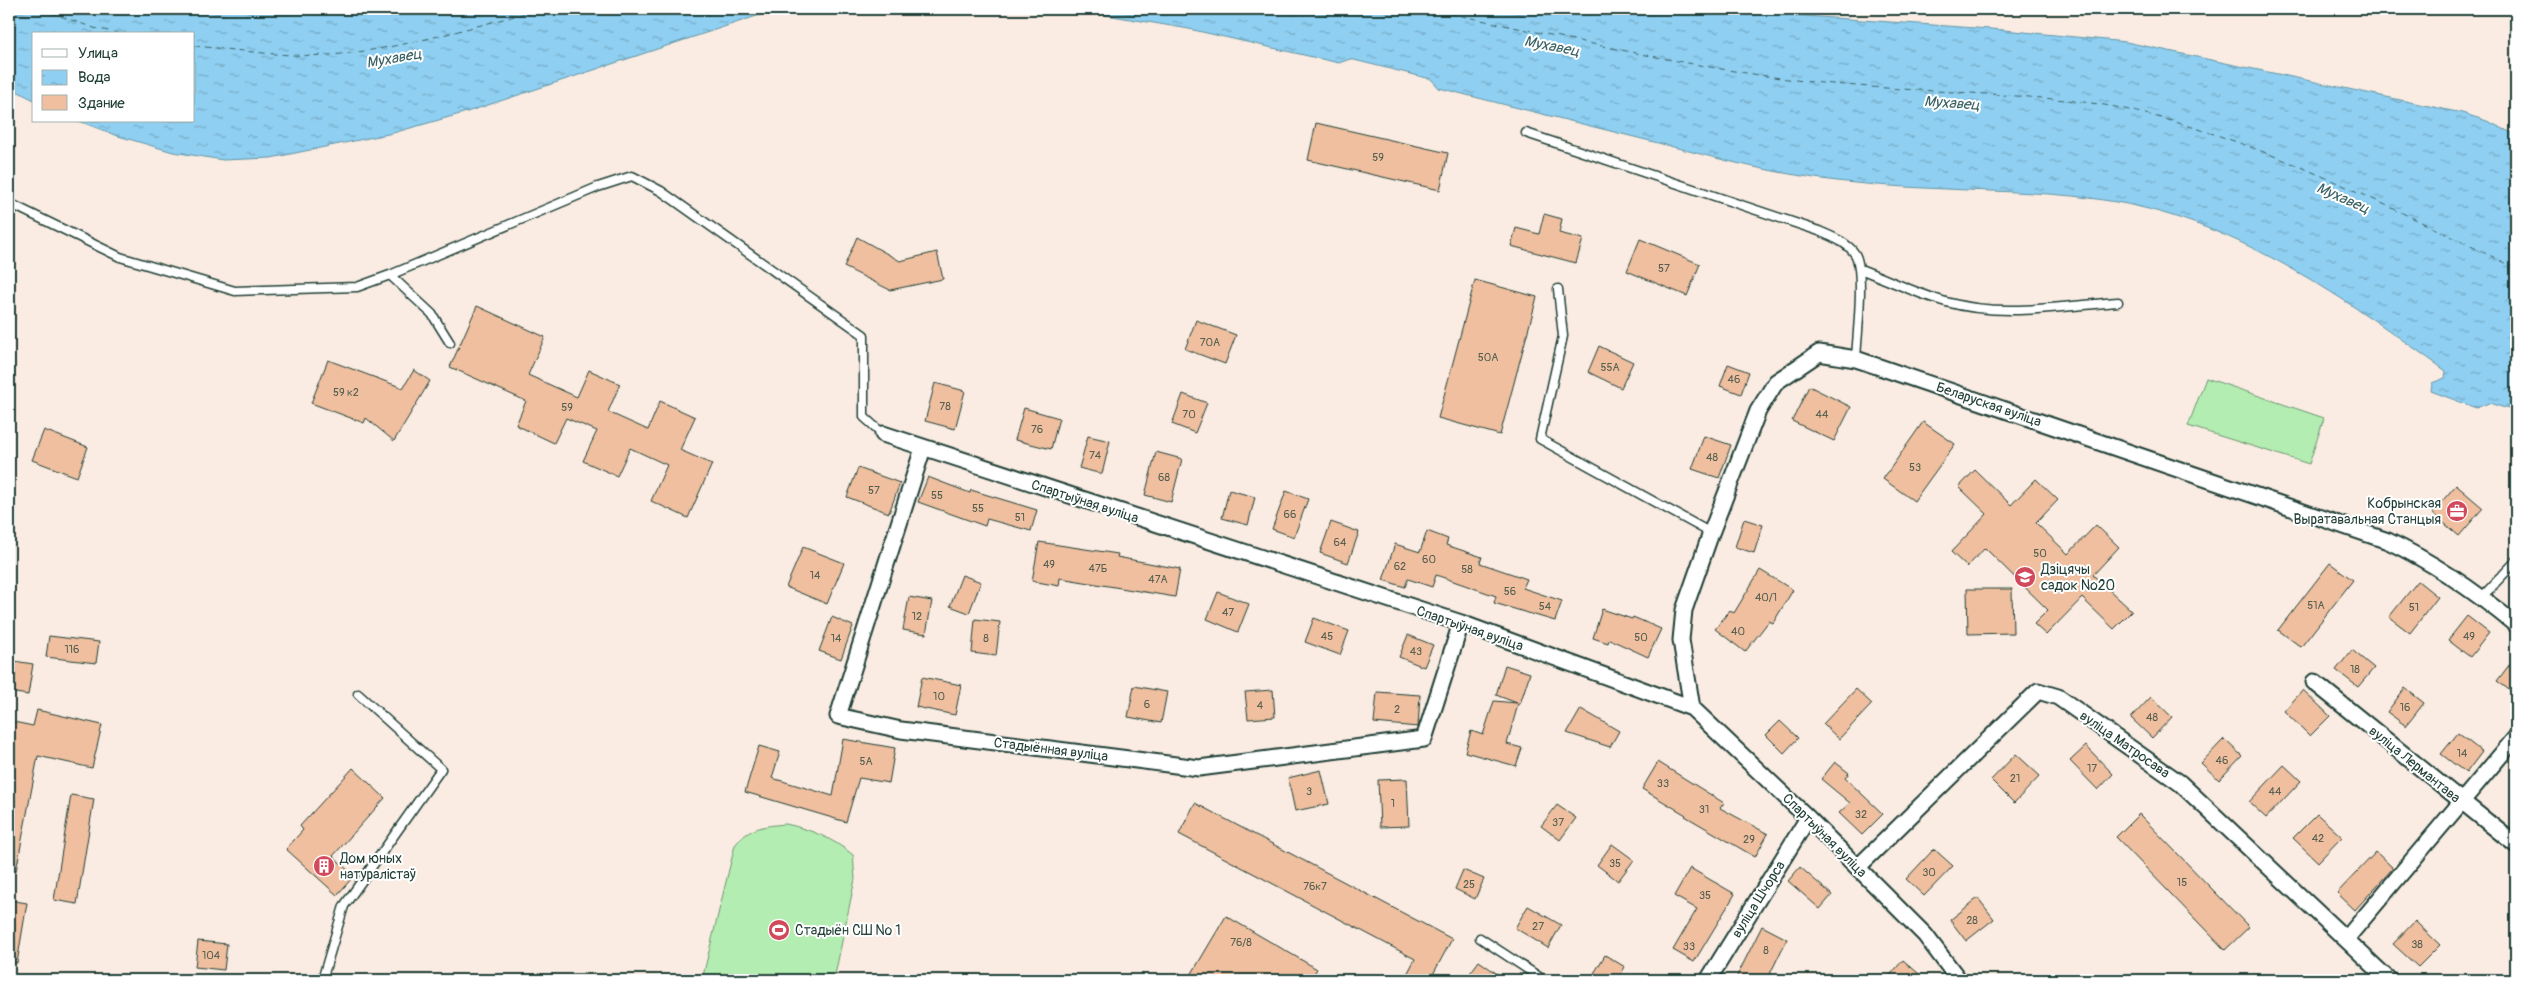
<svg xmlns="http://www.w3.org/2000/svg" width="2525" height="989" viewBox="0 0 2525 989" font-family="Pangolin,sans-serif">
<defs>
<pattern id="water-ripples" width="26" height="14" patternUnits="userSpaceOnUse" patternTransform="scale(1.25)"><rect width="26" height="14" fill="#8fcff1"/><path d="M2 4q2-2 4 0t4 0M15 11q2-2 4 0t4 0" fill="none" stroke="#74a9c4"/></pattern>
</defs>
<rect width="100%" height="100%" fill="#faece2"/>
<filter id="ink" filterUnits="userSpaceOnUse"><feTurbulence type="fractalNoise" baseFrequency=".02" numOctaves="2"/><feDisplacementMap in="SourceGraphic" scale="10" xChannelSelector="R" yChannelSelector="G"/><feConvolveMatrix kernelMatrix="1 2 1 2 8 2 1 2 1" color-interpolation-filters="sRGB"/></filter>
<g filter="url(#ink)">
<path fill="#b4edb1" stroke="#6a9572" d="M 2206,378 L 2324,418 L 2309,464 L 2188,426 Z
M 786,824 C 812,830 832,838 853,855 L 855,879 L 834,980 L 702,980 L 735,845 C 750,827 763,826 786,824 Z"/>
<path fill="url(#water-ripples)" stroke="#6295a5" d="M 9,9 L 778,9 L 467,112 L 393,133 L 271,158 L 223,160 L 173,152 L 115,135 L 79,121 L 194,121 L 194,34 L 34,34 L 34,100 L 9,87 Z
M 1071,9 L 1760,9 L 1805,16 L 2004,30 L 2126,42 L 2462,113 L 2487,121 L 2516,135 L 2516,400 L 2508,409 L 2489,403 L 2476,408 L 2431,391 L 2432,383 L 2445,378 L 2446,371 C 2346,299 2240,224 2116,202 C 2060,192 2003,192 1946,189 C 1898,187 1850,184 1802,176 C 1755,169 1708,156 1662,144 C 1587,125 1513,107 1439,88 L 1431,79 L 1350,59 L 1339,63 L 1189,29 Z"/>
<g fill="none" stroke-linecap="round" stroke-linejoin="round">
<path stroke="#3b6263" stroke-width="1" stroke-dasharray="6 5" stroke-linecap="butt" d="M 40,9 L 94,28 L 124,34
M 1428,9 C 1556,35 1683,67 1812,82 C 1880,89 1948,91 2016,96 C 2053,99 2092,101 2129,110 C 2265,141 2391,208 2516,268
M 194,46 C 242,50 293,59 341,54 C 409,47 475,26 541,9"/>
</g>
<path fill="#efbf9f" stroke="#1f3d34" d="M 1316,123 L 1448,153 L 1440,190 L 1308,160 Z
M 1544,214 L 1562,219 L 1559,233 L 1583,239 L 1576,263 L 1511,246 L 1516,228 L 1539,234 Z
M 857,237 L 900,261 L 937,252 L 943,279 L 890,290 L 844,267 Z
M 1640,239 L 1700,264 L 1687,296 L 1627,271 Z
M 1475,280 L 1537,297 L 1500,435 L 1438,418 Z
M 477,306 L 545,337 L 528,375 L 577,397 L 589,370 L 620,384 L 608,412 L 648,430 L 660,401 L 695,417 L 680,450 L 712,464 L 688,518 L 651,501 L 667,465 L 630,448 L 617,476 L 583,461 L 597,431 L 566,418 L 554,443 L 516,425 L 526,401 L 450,367 Z
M 1196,320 L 1236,335 L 1225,364 L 1185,349 Z
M 1599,346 L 1633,362 L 1621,388 L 1588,372 Z
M 328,360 L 403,388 L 414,370 L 430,381 L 394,441 L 366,418 L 364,423 L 311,403 Z
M 1728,364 L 1749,372 L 1741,394 L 1720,386 Z
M 935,383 L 965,391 L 955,429 L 925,421 Z
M 1809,386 L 1851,407 L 1834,441 L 1792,421 Z
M 1183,394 L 1207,403 L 1195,433 L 1172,424 Z
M 1024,408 L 1059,418 L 1051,449 L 1015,440 Z
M 1923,422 L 1955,444 L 1914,501 L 1883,479 Z
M 44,430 L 88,447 L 77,477 L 32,460 Z
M 1088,436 L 1110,441 L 1102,474 L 1079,468 Z
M 1704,436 L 1731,445 L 1719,478 L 1692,469 Z
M 1156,452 L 1182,459 L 1171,502 L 1145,495 Z
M 858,468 L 900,483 L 889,513 L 847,497 Z
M 1975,470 L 2011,505 L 2036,479 L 2058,500 L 2036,523 L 2068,554 L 2096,525 L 2119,547 L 2093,575 L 2132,611 L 2114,629 L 2082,598 L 2046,635 L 2034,624 L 2048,610 L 1985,548 L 1967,567 L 1951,552 L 1987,514 L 1959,487 Z
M 928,477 L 970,493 L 971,490 L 1037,510 L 1031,531 L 987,519 L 985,526 L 918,502 Z
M 2456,485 L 2483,508 L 2459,536 L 2432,513 Z
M 1229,490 L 1255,497 L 1248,525 L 1222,518 Z
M 1286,491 L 1308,499 L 1294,537 L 1272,529 Z
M 1744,519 L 1763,525 L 1754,553 L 1735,547 Z
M 1331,522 L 1359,532 L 1348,563 L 1320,553 Z
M 1427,531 L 1448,539 L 1446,545 L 1482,557 L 1480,563 L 1527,579 L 1523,588 L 1562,601 L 1555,621 L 1494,603 L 1496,596 L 1436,575 L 1432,587 L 1408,579 L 1405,587 L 1383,580 L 1395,544 L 1420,552 Z
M 1039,542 L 1118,554 L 1117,557 L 1180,569 L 1175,597 L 1060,578 L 1059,586 L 1032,581 Z
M 803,547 L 844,563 L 827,604 L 786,587 Z
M 2330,563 L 2353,580 L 2301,647 L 2278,630 Z
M 1760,570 L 1793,590 L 1773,623 L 1769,621 L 1745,652 L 1715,629 L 1730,610 L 1734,613 Z
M 962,575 L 981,582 L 969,613 L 950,606 Z
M 2418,581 L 2438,597 L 2410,633 L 2389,617 Z
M 1967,589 L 2012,589 L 2013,633 L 1968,634 Z
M 1218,592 L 1249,604 L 1238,632 L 1207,619 Z
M 909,597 L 932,601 L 926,634 L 903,630 Z
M 1602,609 L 1632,619 L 1633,617 L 1661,629 L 1648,657 L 1609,639 L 1608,643 L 1593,638 Z
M 2467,616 L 2489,633 L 2470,657 L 2448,640 Z
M 832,617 L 853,626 L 841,659 L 819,651 Z
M 1314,618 L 1349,631 L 1340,655 L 1305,642 Z
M 975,619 L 1000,622 L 996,656 L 972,653 Z
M 1408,635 L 1433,645 L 1424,667 L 1399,657 Z
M 49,636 L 99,642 L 96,663 L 46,657 Z
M 2352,650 L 2374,668 L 2358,687 L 2336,670 Z
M 2516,656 L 2516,695 L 2497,681 Z
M 14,661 L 33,664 L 28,695 L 9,692 Z
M 1505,665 L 1530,673 L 1520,704 L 1518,704 L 1507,744 L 1522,748 L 1516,766 L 1465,752 L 1471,731 L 1483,735 L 1494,701 L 1517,703 L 1496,695 Z
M 922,677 L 961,685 L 955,715 L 916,707 Z
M 1134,686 L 1167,692 L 1161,723 L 1128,717 Z
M 2405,688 L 2424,703 L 2406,726 L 2387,712 Z
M 1856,689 L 1872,704 L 1839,739 L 1823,724 Z
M 1273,690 L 1275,717 L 1248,719 L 1245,692 Z
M 2303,690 L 2330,716 L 2310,736 L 2284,711 Z
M 1377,692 L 1420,695 L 1418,727 L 1374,723 Z
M 2151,697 L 2172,717 L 2152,738 L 2131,718 Z
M 1581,709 L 1619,731 L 1610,747 L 1567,733 Z
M 37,710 L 102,725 L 92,768 L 38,756 L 16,871 L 9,870 L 9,721 L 33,726 Z
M 1780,721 L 1798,738 L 1784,753 L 1766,735 Z
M 2458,733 L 2482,752 L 2466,773 L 2441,754 Z
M 843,739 L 895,748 L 889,783 L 859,778 L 846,822 L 745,792 L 759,746 L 780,752 L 772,778 L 833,796 Z
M 2224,739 L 2242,756 L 2219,780 L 2201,763 Z
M 2086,746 L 2113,774 L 2098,790 L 2070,761 Z
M 2016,754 L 2040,776 L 2014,803 L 1991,780 Z
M 1658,762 L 1724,803 L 1720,808 L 1768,834 L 1755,857 L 1685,816 L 1686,815 L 1642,789 Z
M 1835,762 L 1849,773 L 1845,778 L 1883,814 L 1862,835 L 1839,813 L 1850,803 L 1821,779 Z
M 2284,765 L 2301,781 L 2266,818 L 2249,802 Z
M 353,768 L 385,798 L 333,856 L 354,876 L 337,895 L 286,849 L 303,830 L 300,826 Z
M 1321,770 L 1329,804 L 1295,811 L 1288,778 Z
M 1407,779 L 1409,826 L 1380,827 L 1378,780 Z
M 71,795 L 94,799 L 77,904 L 54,900 Z
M 1195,803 L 1452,939 L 1430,980 L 1404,980 L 1415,959 L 1179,834 Z
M 1557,805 L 1576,818 L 1560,840 L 1541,826 Z
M 2139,814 L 2249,927 L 2225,950 L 2116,837 Z
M 2317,814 L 2342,837 L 2318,862 L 2293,838 Z
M 1612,844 L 1634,860 L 1618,881 L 1597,865 Z
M 1934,849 L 1953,866 L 1924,896 L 1906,879 Z
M 2376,852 L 2393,868 L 2355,910 L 2337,893 Z
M 1800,867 L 1832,895 L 1820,909 L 1788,881 Z
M 1690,868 L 1735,894 L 1694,962 L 1673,950 L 1697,909 L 1674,896 Z
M 1463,870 L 1484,879 L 1475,899 L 1455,889 Z
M 1978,898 L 1994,919 L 1966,941 L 1950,920 Z
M 9,900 L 27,903 L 17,963 L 9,962 Z
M 1528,906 L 1561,925 L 1548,948 L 1515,928 Z
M 1226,916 L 1317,969 L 1310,980 L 1188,980 Z
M 2415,921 L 2440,945 L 2418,967 L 2393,944 Z
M 1762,926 L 1787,939 L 1767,980 L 1735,980 Z
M 198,941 L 227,944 L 224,970 L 195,967 Z
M 1605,955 L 1625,967 L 1617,980 L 1590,980 Z
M 1903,960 L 1926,980 L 1886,980 Z
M 1479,961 L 1506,980 L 1465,980 Z"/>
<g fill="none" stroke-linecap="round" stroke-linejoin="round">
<g stroke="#1f3d34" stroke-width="11">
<path id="service" d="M 1526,133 L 1819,231 C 1832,237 1847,242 1855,254 C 1865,271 1857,337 1856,359
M 9,203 L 120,257 L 235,291 L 357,287 L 390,275 L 598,187 L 632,176 L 661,191 L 864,335 L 864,417 L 883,434
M 1860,269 C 1889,280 1917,294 1946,302 C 2002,318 2062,306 2118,302
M 390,275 L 432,314 L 450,343
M 1558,289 L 1563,336 L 1540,439 L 1711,533
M 2482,597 L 2516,561
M 1480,938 L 1544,980
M 322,980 L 344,906 L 441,769 L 358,694"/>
</g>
<g stroke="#1f3d34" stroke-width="19">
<path id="minor" d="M 883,434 L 1461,623 L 1692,708 L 1808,818 L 1925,935 L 1959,980
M 923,448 L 838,716 L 901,730 L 1199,768 L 1424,739 L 1461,623
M 2314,682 L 2516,845
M 1692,708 L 1681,640 L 1684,610 L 1711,533 L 1758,411 L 1776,382 L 1819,353 L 1856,359 L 2388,541 C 2435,563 2476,592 2516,625
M 1858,867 L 2038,691 L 2058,697 L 2180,783 L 2389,980
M 2346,939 L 2516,737
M 1708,980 L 1808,818"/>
</g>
<use href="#service" stroke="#fff" stroke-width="8"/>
<use href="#minor" stroke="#fff" stroke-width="15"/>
</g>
</g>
<defs>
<g id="office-disc" transform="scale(1.125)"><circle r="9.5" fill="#d1495b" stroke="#fff"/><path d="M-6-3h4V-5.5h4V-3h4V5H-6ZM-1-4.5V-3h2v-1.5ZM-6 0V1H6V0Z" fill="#fff"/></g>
<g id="school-disc" transform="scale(1.125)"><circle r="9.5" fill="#d1495b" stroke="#fff"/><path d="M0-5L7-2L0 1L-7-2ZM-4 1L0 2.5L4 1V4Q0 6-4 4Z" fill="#fff"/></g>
<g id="building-disc" transform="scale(1.125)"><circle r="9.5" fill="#d1495b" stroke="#fff"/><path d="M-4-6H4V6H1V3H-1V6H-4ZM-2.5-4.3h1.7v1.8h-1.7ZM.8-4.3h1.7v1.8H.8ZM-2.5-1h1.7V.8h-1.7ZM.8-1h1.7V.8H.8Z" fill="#fff"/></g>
<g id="stadium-disc" transform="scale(1.125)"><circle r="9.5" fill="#d1495b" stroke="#fff"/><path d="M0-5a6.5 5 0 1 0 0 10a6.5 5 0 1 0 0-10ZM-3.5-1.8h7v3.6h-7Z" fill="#fff"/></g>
</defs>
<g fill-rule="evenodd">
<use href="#office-disc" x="2457" y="511"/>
<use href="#school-disc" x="2025" y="577"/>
<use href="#building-disc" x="324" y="866"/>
<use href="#stadium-disc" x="779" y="930"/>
</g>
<g text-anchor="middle" stroke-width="4" stroke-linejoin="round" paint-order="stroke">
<g font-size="11" fill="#535e4f">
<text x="1378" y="161">59</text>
<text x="1664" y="272">57</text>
<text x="1210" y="346">70А</text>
<text x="1488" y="361">50А</text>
<text x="1610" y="371">55А</text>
<text x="1734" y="383">46</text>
<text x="346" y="396">59 к2</text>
<text x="945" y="410">78</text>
<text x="567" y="411">59</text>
<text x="1189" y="418">70</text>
<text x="1822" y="418">44</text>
<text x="1037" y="433">76</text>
<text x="1095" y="459">74</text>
<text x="1712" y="461">48</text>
<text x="1915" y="471">53</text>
<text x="1164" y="481">68</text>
<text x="874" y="494">57</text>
<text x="937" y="499">55</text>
<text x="978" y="512">55</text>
<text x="1290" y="518">66</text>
<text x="1020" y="521">51</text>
<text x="1340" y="546">64</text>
<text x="2040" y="557">50</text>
<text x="1429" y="563">60</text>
<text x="1049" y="568">49</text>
<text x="1400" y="570">62</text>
<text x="1098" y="572">47Б</text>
<text x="1467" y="573">58</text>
<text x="815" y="579">14</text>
<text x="1158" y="583">47А</text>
<text x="1510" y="595">56</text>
<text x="1766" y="601">40/1</text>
<text x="2316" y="609">51А</text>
<text x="1545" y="610">54</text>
<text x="2414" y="611">51</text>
<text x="1228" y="616">47</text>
<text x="917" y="620">12</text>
<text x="1738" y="635">40</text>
<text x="1327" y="640">45</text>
<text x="2469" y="640">49</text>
<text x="1641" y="641">50</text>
<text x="836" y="642">14</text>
<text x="986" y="642">8</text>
<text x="72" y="653">116</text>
<text x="1416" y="655">43</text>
<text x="2355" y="673">18</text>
<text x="939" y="700">10</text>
<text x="1147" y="708">6</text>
<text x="1260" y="709">4</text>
<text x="2405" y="711">16</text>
<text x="1397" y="713">2</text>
<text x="2152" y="721">48</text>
<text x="2462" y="757">14</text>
<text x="2222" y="764">46</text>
<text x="866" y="765">5А</text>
<text x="2092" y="772">17</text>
<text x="2015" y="782">21</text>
<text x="1663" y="787">33</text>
<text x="1309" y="795">3</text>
<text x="2275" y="795">44</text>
<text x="1393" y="807">1</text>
<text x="1704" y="813">31</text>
<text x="1861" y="818">32</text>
<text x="1558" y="826">37</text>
<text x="2318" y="842">42</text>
<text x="1749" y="843">29</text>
<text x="1615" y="867">35</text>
<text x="1929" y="876">30</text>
<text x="2182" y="886">15</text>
<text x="1469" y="888">25</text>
<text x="1315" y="890">76к7</text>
<text x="1705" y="899">35</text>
<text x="1972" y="924">28</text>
<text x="1538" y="930">27</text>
<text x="1241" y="946">76/8</text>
<text x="2417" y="948">38</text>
<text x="1689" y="950">33</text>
<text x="1766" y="954">8</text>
<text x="211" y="959">104</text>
</g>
<g font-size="14" fill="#1f3d34" stroke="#fff">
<text transform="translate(1989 404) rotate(19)" y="5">Беларуская вуліца</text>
<text transform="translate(1085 501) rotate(18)" y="5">Спартыўная вуліца</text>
<text transform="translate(1470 628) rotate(19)" y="5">Спартыўная вуліца</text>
<text transform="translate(2125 744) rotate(35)" y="5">вуліца Матросава</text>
<text transform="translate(1051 749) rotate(7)" y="5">Стадыённая вуліца</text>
<text transform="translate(2415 764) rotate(39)" y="5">вуліца Лермантава</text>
<text transform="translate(1825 835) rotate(45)" y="5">Спартыўная вуліца</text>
<text transform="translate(1758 899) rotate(-58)" y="5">вуліца Шчорса</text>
</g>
<g font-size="14" fill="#1f3d34" stroke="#fff" text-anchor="start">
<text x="2441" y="508" text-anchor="end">Кобрынская<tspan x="2441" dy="16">Выратавальная Станцыя</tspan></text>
<text x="2041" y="574">Дзіцячы<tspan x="2041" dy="16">садок №20</tspan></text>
<text x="340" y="863">Дом юных<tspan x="340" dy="16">натуралістаў</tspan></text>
<text x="795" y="935">Стадыён СШ № 1</text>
</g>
<g font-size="15" font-style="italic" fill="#3b6263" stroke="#fff">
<text transform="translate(1552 46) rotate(11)" y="5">Мухавец</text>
<text transform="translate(394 58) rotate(-10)" y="5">Мухавец</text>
<text transform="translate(1952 103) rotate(4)" y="5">Мухавец</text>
<text transform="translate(2343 198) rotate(24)" y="5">Мухавец</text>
</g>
</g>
<rect width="2525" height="989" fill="none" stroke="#fff" stroke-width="30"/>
<rect x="15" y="15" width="2495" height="959" fill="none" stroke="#1f3d34" stroke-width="2" filter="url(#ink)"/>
<rect x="32" y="32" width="162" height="90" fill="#ffffff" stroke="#a5b1ae"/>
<rect x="42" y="49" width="25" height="8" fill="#ffffff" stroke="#a5b1ae"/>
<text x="78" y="58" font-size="15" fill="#1f3d34">Улица</text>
<rect x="42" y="70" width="25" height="15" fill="url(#water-ripples)" stroke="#a5b1ae"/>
<text x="78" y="82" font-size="15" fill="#1f3d34">Вода</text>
<rect x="42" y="95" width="25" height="15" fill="#efbf9f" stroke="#a5b1ae"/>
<text x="78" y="108" font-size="15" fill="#1f3d34">Здание</text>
</svg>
